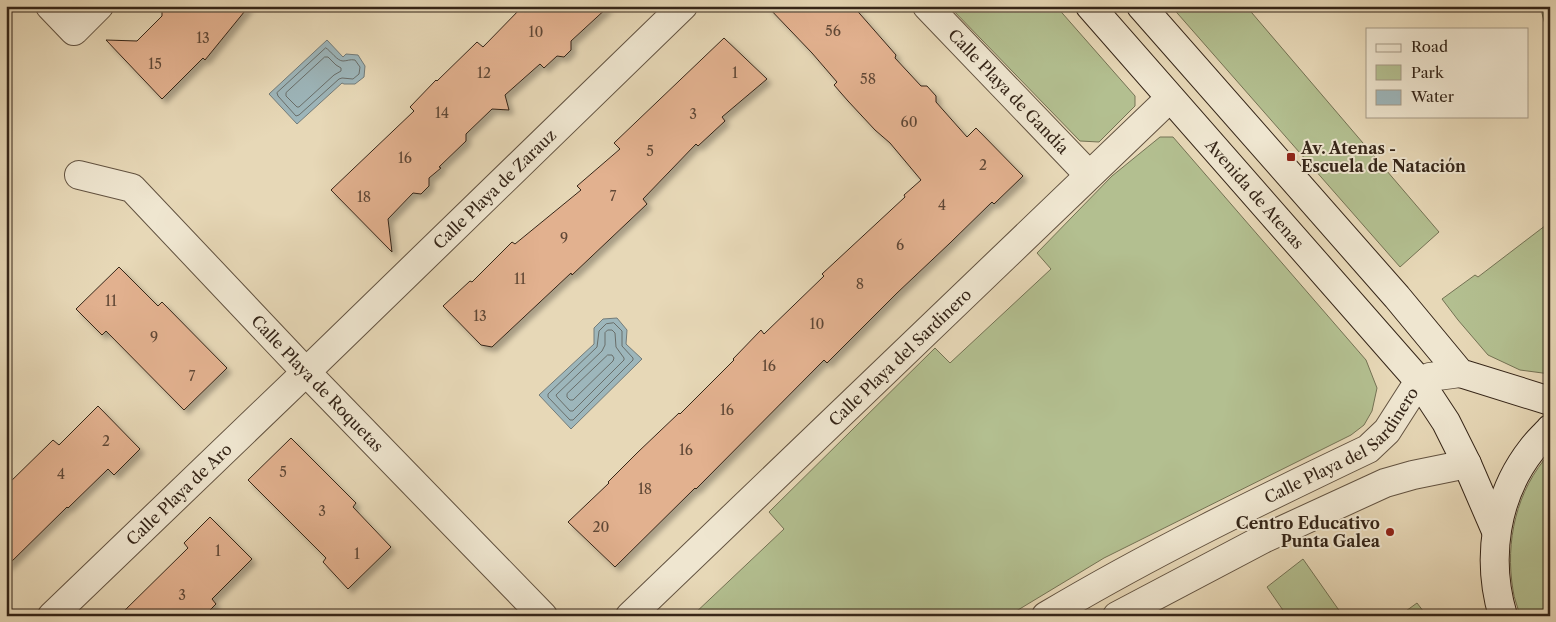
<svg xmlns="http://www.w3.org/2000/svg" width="1556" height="622" viewBox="0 0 1556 622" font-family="'Libre Caslon Text',serif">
<defs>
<filter id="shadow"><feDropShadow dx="4.5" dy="4.5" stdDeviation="2.5" flood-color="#0004"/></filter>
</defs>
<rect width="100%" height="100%" fill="#e7d8b7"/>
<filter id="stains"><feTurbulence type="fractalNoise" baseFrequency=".004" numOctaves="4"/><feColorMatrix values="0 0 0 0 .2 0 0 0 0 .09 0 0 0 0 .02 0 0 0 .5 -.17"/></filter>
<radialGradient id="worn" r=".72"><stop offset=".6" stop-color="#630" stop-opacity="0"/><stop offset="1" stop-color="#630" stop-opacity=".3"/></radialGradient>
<path fill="#b3bf90" stroke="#747254" d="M 949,6 L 1056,6 L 1135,96 L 1135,106 L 1099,142 L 1080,141 Z
M 1171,6 L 1246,6 L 1439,232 L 1400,267 Z
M 1540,6 L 1550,6 L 1550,43 Z
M 1160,137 L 1173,137 L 1366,360 L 1377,388 L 1372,411 L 1364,425 L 1351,435 L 1104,558 L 1008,616 L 692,616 L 784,529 L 769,512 L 935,348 L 950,363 L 1051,269 L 1037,253 L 1112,176 Z
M 1550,222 L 1550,374 L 1520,370 L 1488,355 L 1458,320 L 1442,299 L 1475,275 L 1478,277 Z
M 1550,453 L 1550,616 L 1520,616 C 1518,607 1514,599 1513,590 C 1505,542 1516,490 1550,453 Z
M 1303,559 L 1343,616 L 1287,616 L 1267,587 Z
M 1417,603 L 1427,616 L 1399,616 Z"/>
<path fill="#9db6bb" stroke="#737c7a" d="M 327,40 L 343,57 L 346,54 L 358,55 L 365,66 L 364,77 L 355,84 L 344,84 L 342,83 L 297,124 L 269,94 Z
M 617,318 L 627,330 L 626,344 L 642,359 L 571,429 L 539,395 L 594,344 L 594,328 L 603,319 Z"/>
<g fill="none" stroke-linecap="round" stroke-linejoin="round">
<path stroke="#696e6a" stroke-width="1" d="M 326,48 C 331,51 337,61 343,61 C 347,61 350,59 355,60 L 360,67 L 359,74 L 353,79 L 342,78 L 339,79 L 299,115 L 296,116 L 278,96 L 277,93 Z
M 325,57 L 328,57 L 336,65 L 341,68 L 341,71 L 334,75 L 299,107 L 297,107 L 286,96 L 286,93 Z
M 614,323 L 622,331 L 622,346 L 633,358 L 633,360 L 573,420 L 570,420 L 548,397 L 548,394 L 597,347 L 599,331 L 606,324 Z
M 608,330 L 612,330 L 615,333 L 616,347 L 624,358 L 624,360 L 573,411 L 570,411 L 557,397 L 556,395 L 602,351 L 605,345 L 605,333 Z
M 608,355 L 612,355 L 614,358 L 613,361 L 573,400 L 570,400 L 567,397 L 567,394 Z"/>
</g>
<path fill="#e2b18f" stroke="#352518" filter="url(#shadow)" d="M 162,6 L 249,6 L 205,60 L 203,58 L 162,99 L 106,40 L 137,41 L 162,16 Z
M 523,6 L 609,6 L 571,41 L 571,50 L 564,57 L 557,56 L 544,68 L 540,64 L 505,95 L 509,110 L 492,109 L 466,134 L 466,141 L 439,167 L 441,168 L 429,178 L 429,186 L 421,194 L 413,193 L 388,219 L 392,252 L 331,190 L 414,111 L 410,107 L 436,80 L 437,81 L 477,42 L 483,47 Z
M 767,6 L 853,6 L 896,55 L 895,58 L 921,86 L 927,86 L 936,96 L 936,102 L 967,137 L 976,128 L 1023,176 L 994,204 L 992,202 L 950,243 L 897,293 L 827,363 L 824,360 L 696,489 L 695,488 L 615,567 L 568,522 L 609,483 L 608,482 L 638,452 L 679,413 L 680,414 L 734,360 L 733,359 L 761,330 L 764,334 L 824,276 L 822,274 L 905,197 L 904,195 L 921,180 L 890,143 L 875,130 L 848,101 L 834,85 L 837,82 L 812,53 Z
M 724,38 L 767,79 L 722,117 L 725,121 L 698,146 L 696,144 L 643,199 L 647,204 L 572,275 L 571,273 L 492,347 L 481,345 L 443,306 L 470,281 L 472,282 L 512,242 L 515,244 L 581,190 L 577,186 L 620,149 L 614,143 Z
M 119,267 L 158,306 L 162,302 L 227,368 L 184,410 L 106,331 L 102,335 L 76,309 Z
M 98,406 L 140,449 L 114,475 L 108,469 L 68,508 L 67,507 L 6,567 L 6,486 L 53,440 L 59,445 Z
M 291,438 L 356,503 L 353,507 L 391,547 L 348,589 L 323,562 L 326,558 L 248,480 Z
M 210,517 L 252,559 L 212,599 L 216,604 L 204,616 L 119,616 L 188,548 L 184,543 Z"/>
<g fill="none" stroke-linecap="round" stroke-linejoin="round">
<g stroke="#625240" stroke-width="30">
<g id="minor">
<path d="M 50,6 L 74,31 L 99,6"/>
<path id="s1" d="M 927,6 L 1089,175"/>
<path id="s2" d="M 79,175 L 132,188 L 306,372 L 543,616"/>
<path id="s3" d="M 52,616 L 306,372 L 683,6"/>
<path id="s4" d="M 630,616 L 1170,98"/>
<path id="s5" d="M 1046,616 C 1150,554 1259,501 1368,449 L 1387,431 L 1419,381 L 1430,377 L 1460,373"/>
<path d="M 1117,616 L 1263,539 L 1385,483 L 1413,475 L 1467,464"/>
</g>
</g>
<g stroke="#352518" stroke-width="30">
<g id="secondary">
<path id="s6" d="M 1090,6 L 1419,381 L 1446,422 L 1467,464 L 1496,531"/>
<path d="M 1141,6 L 1397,297 L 1460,373 L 1550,401"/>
<path d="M 1503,616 C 1486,559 1495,496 1532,449 C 1537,442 1544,436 1550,429"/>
</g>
</g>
<use href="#minor" stroke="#efe6d0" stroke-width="28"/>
<use href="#secondary" stroke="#efe6d0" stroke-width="28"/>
</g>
<g fill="#8f2418" stroke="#efe6d0" stroke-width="2">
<rect x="1286" y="152" width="10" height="10" rx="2.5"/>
<circle cx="1390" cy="532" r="5"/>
</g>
<g text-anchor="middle" stroke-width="4" stroke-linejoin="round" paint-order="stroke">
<g font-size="14" fill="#604836">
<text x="833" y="36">56</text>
<text x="536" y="37">10</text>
<text x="203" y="43">13</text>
<text x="155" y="69">15</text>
<text x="484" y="78">12</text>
<text x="735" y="78">1</text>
<text x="868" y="84">58</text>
<text x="442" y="118">14</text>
<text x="693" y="119">3</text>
<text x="909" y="127">60</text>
<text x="650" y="156">5</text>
<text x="405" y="163">16</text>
<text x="983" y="170">2</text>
<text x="613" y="201">7</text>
<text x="364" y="202">18</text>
<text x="942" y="210">4</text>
<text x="564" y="243">9</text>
<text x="900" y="250">6</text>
<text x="520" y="284">11</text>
<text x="860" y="289">8</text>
<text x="111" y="306">11</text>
<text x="480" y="321">13</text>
<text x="817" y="329">10</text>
<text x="154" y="342">9</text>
<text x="769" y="371">16</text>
<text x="192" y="381">7</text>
<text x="727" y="415">16</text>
<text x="106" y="446">2</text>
<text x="686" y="455">16</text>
<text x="283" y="477">5</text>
<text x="61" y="479">4</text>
<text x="645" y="494">18</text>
<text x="322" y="516">3</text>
<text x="601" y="532">20</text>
<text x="218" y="556">1</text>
<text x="357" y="559">1</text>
<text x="182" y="600">3</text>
</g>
<g font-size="16" fill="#352518" stroke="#efe6d0">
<text dy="6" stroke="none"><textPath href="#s1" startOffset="118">Calle Playa de Gandía</textPath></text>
<text dy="6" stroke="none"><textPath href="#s3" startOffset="615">Calle Playa de Zarauz</textPath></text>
<text dy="6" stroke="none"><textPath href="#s6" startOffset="250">Avenida de Atenas</textPath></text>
<text dy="6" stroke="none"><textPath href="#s4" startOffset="374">Calle Playa del Sardinero</textPath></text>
<text dy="6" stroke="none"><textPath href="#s2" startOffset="324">Calle Playa de Roquetas</textPath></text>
<text dy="6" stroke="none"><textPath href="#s5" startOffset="344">Calle Playa del Sardinero</textPath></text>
<text dy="6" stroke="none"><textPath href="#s3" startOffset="176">Calle Playa de Aro</textPath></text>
</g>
<g font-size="16" font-weight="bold" fill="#352518" stroke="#efe6d0" text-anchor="start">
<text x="1301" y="154">Av. Atenas -<tspan x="1301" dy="18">Escuela de Natación</tspan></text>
<text x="1380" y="529" text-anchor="end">Centro Educativo<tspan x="1380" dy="18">Punta Galea</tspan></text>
</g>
</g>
<rect width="1556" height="622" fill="none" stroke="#e7d8b7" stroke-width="25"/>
<rect x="8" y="8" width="1541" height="607" fill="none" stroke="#352518" stroke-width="2.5"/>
<rect x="12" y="12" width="1531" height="597" fill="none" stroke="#352518"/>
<rect x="1366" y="28" width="162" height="90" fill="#efe6d0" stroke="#a59986"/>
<rect x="1376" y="44" width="25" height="8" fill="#efe6d0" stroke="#a59986"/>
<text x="1411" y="52" font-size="15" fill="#352518">Road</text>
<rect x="1376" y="65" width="25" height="15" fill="#b3bf90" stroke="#a59986"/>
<text x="1411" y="78" font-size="15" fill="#352518">Park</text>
<rect x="1376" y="90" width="25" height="15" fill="#9db6bb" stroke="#a59986"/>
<text x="1411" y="102" font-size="15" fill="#352518">Water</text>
<rect width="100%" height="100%" filter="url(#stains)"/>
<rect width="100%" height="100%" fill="url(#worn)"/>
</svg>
